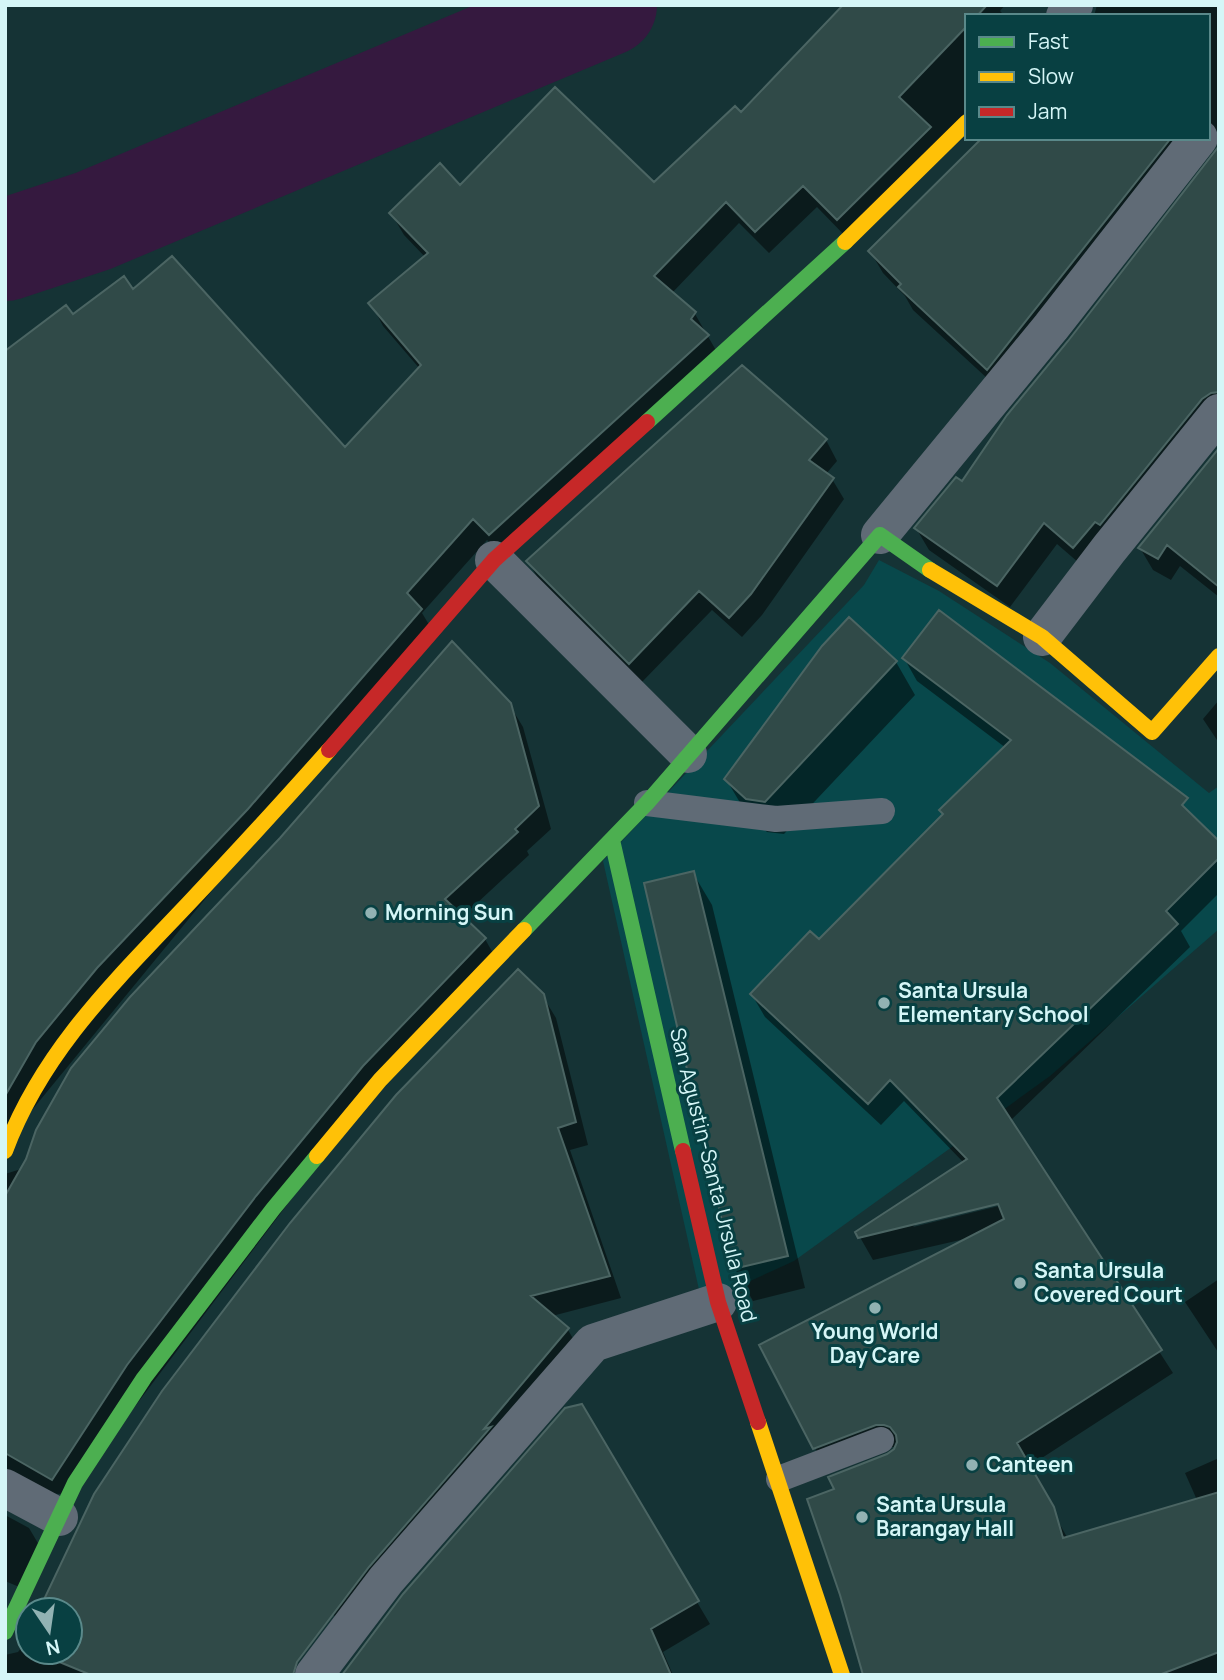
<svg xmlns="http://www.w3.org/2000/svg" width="1224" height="1680" viewBox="0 0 1224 1680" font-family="Manrope,sans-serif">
<rect width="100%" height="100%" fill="#153335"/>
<path fill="#08484b" d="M 879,560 L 939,591 L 1050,663 L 1209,793 L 1219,786 L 1219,929 L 1050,1076 L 794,1261 L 702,1303 L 603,861 L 864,585 Z"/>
<path fill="#0007" fill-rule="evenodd" d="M 846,5 L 1005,5 L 1000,11 L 1005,16 L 967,16 L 967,127 L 850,241 L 817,207 L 769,253 L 739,223 L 672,293 L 695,314 L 721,359 L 503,556 L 487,540 L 422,613 L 434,633 L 260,832 L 5,1143 L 5,461 L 72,316 L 133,292 L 345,450 L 420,369 L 383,326 L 371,303 L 426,258 L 404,235 L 391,213 L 460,187 L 654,184 L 741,114 Z
M 1097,5 L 1219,5 L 1219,139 L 1217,138 L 1001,391 L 913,310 L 905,296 L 883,273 L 870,251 L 984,138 L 1208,138 L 1208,16 L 1094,16 Z
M 1219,150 L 1219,419 L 1086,569 L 1057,544 L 1010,607 L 929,550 L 916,528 L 963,483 L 1008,416 Z
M 826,440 L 837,461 L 826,474 L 832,479 L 844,499 L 762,615 L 742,637 L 712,610 L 641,683 L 540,582 L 528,561 Z
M 1219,451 L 1219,597 L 1180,566 L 1171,580 L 1153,570 L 1140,548 Z
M 904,658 L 1219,844 L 1219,893 L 1181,931 L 1190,947 L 1010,1121 L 1173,1373 L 1028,1467 L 1068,1539 L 1197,1500 L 1185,1473 L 1219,1458 L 1219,1675 L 865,1675 L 837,1490 L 888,1456 L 896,1447 L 890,1447 L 828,1471 L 815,1448 L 969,1238 L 873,1260 L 857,1232 L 964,1163 L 904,1101 L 881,1125 L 765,1017 L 752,995 L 819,942 L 944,816 L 1006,748 L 917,681 ZM 1006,1200 L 1007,1204 L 913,1227 L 918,1222 Z
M 896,662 L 915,695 L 784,834 L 767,832 L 745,811 L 726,779 Z
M 1219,700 L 1219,743 L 1203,719 Z
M 509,704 L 523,727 L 551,829 L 527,851 L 529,855 L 462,917 L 485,939 L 498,962 L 375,1088 L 69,1494 L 5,1493 L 5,1174 L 21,1169 Z
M 693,873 L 712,905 L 805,1288 L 753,1301 L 735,1269 Z
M 542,995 L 556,1018 L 588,1145 L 570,1150 L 621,1298 L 552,1316 L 568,1330 L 581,1352 L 346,1635 L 334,1615 L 346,1578 L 265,1675 L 7,1675 L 5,1655 L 18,1652 L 28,1639 L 28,1652 L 70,1652 L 70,1610 L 41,1610 Z
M 1219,1279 L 1219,1352 L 1218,1352 L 1185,1302 Z
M 581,1406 L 710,1624 L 663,1652 L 673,1675 L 344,1675 Z
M 5,1515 L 29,1528 L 42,1550 L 24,1589 L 5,1581 Z"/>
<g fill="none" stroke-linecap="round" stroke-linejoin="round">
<path stroke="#35193f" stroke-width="102" d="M 5,250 L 93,221 L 606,5"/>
</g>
<path fill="#304a48" stroke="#4b6563" stroke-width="2" d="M 843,5 L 987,5 L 977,16 L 967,16 L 967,26 L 899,97 L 931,127 L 837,220 L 803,186 L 755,232 L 726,202 L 654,276 L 696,312 L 691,319 L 709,335 L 489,535 L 473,519 L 407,593 L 422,609 L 248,809 L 97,968 L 36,1042 L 5,1096 L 5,351 L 66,305 L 73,314 L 124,276 L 133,289 L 172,256 L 345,447 L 421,365 L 368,303 L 428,253 L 389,213 L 440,163 L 460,185 L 555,87 L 654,182 L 735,106 L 741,112 Z
M 982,138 L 1171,138 L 987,370 L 898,287 L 901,284 L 868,251 Z
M 1219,146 L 1219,392 L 1211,393 L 1202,399 L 1100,525 L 1095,522 L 1073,548 L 1044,523 L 997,586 L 914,528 L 956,477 L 962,481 L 1007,415 L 1068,341 Z
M 742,365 L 827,439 L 809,460 L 834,478 L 751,594 L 729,618 L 699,591 L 629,664 L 526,561 Z
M 1219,448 L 1219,587 L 1167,545 L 1158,559 L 1138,548 Z
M 939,610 L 1188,798 L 1182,805 L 1219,841 L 1219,858 L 1166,911 L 1178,924 L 997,1098 L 1162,1350 L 1017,1443 L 1054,1507 L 1063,1538 L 1219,1492 L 1219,1652 L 1159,1675 L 863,1675 L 840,1595 L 807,1499 L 834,1489 L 828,1477 L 887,1454 L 894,1449 L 897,1442 L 896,1435 L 890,1427 L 884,1425 L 876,1425 L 813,1449 L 759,1345 L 1004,1219 L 998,1204 L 858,1238 L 855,1232 L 967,1159 L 890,1080 L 868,1104 L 750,994 L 810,931 L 819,939 L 943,814 L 939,810 L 1011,740 L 902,658 Z
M 849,617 L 897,661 L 765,802 L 746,799 L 724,779 L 822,646 Z
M 452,641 L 511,703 L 539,806 L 515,829 L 518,832 L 445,899 L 486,938 L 363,1066 L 256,1196 L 127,1365 L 52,1480 L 5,1453 L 5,1196 L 26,1159 L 36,1130 L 71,1068 L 130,997 L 280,838 Z
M 694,871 L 788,1256 L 733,1269 L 644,883 Z
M 518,969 L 544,994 L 576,1122 L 558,1128 L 610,1276 L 531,1296 L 569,1328 L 484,1429 L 491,1427 L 369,1567 L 297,1662 L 293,1675 L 91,1675 L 35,1652 L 70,1652 L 70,1610 L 39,1610 L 94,1494 L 162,1391 L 290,1223 L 396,1095 Z
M 582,1404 L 699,1601 L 651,1629 L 671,1675 L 342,1675 L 403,1594 L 565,1408 Z"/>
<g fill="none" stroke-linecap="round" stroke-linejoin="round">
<path stroke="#606b76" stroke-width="26" d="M 647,803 L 776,819 L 882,811
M 779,1479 L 881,1440"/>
<path stroke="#606b76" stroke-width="38" d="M 1065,16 L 1074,5
M 880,535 L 1051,327 L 1199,138
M 494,560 L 688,754
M 1042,637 L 1109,549 L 1219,413
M 5,1488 L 59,1517
M 314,1675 L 386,1580 L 593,1343 L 718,1302"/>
<path stroke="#4caf50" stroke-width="16" d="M 647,422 L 845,242
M 612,840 L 683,1151
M 524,930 L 647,803 L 880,535 L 930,570
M 5,1632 L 75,1483 L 144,1378 L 273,1209 L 317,1156"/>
<path stroke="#ffc107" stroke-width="16" d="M 845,242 L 967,122
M 930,570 L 1042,637 L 1152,732 L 1219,656
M 5,1151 C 42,1051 116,980 188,904 C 236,853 283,802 329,750
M 317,1156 L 380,1080 L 524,930
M 758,1422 L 842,1675"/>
<path stroke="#c62828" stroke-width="16" d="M 329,750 L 494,560 L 647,422
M 683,1151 L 718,1302 L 758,1422"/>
</g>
<g fill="#92b2b3" stroke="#084042" stroke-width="2.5">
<circle cx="371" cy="913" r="7"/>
<circle cx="884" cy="1003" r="7"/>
<circle cx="1020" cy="1283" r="7"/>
<circle cx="875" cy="1308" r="7"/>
<circle cx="972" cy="1465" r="7"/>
<circle cx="862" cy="1517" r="7"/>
</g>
<g text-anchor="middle" stroke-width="6" stroke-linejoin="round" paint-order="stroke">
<g font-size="21" font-weight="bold" fill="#d5f6f7" stroke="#084042" text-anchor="start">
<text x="385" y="920">Morning Sun</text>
<text x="898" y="998">Santa Ursula<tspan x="898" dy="24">Elementary School</tspan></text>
<text x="1034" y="1278">Santa Ursula<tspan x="1034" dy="24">Covered Court</tspan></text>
<text x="875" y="1339" text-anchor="middle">Young World<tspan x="875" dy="24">Day Care</tspan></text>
<text x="986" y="1472">Canteen</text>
<text x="876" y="1512">Santa Ursula<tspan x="876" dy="24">Barangay Hall</tspan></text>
</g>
<g font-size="21" fill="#d5f6f7" stroke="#084042">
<text transform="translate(713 1175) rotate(76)" y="7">San Agustin-Santa Ursula Road</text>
</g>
</g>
<rect width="1224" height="1680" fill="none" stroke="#d5f6f7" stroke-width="14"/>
<rect x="965" y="14" width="245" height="126" fill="#084042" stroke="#5a898a" stroke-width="2"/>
<rect x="979" y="37" width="35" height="10" fill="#4caf50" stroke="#5a898a" stroke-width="2"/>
<text x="1028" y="49" font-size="21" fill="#d5f6f7">Fast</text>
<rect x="979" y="72" width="35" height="10" fill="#ffc107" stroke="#5a898a" stroke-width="2"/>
<text x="1028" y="84" font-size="21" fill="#d5f6f7">Slow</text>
<rect x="979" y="107" width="35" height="10" fill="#c62828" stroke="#5a898a" stroke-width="2"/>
<text x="1028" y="119" font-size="21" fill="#d5f6f7">Jam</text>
<g transform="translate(49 1631) rotate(167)"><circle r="33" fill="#084042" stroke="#5a898a" stroke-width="2"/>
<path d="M0-5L12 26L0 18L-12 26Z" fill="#92b2b3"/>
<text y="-10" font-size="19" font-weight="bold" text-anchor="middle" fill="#d5f6f7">N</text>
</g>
</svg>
